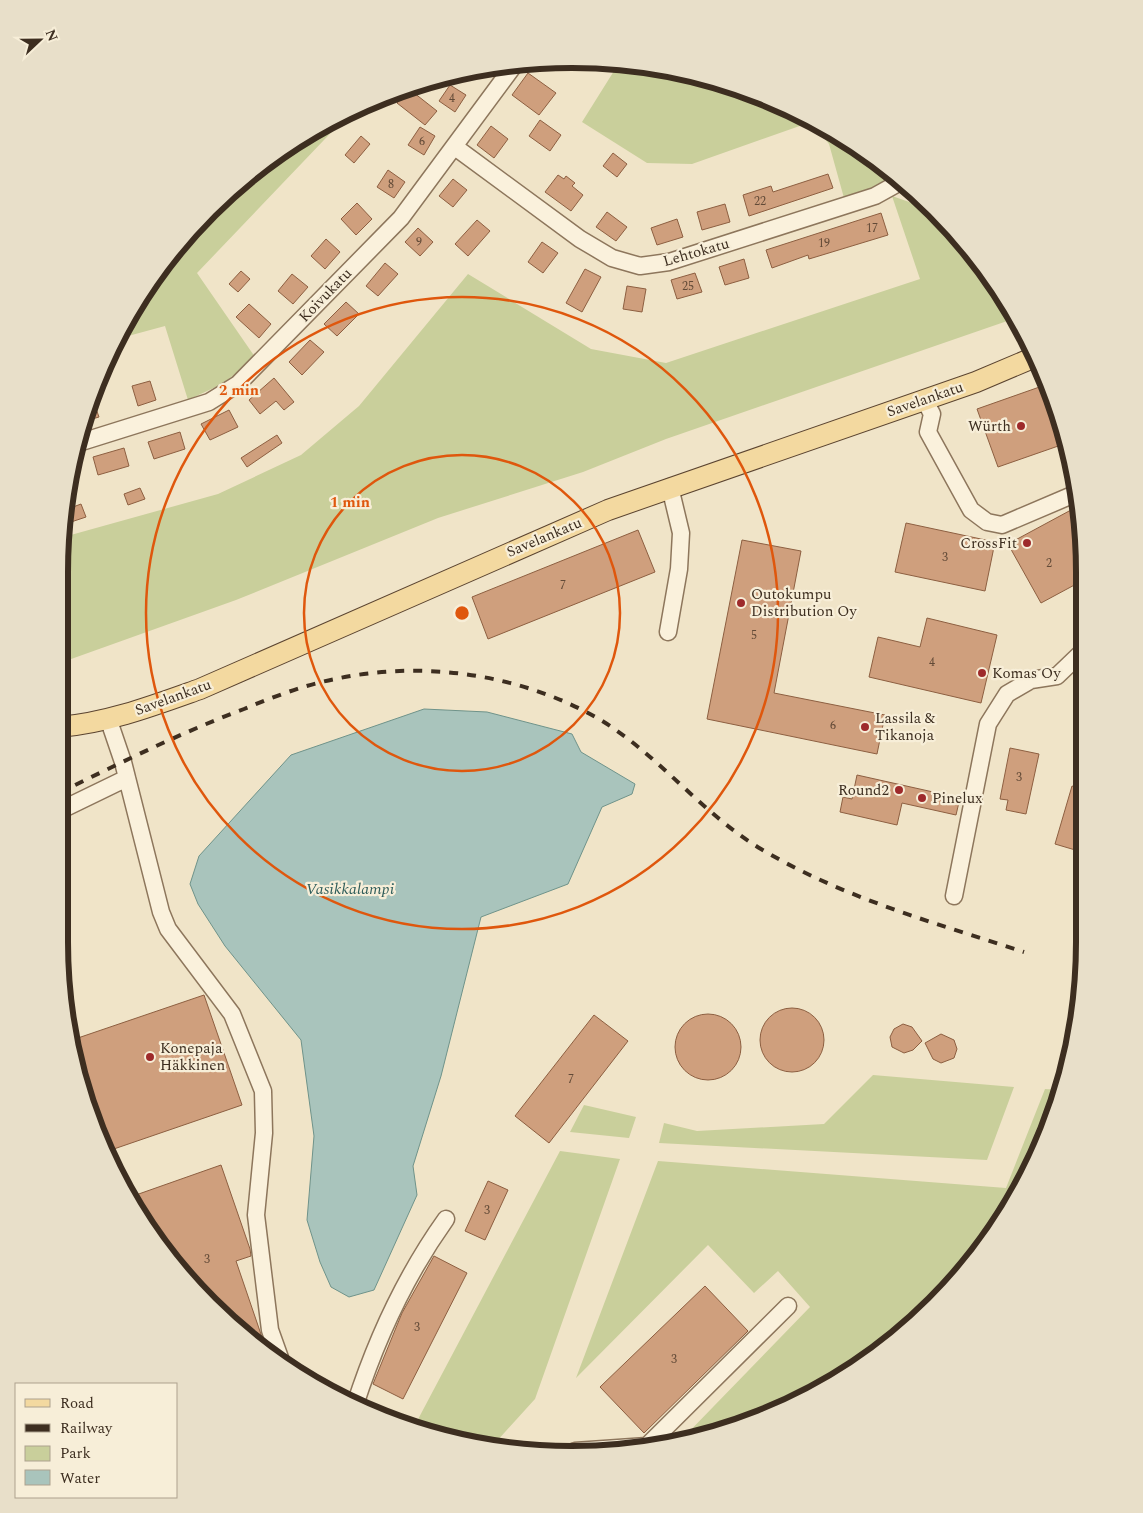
<svg xmlns="http://www.w3.org/2000/svg" width="1143" height="1513" viewBox="0 0 1143 1513" font-family="Spectral,serif">
<rect width="100%" height="100%" fill="#f0e4c8"/>
<path fill="#c9cf9b" d="M 619,63 L 639,63 L 737,86 L 828,128 L 893,174 L 877,187 L 844,198 L 829,144 L 811,122 L 692,164 L 647,163 L 582,122 Z
M 344,112 L 345,118 L 197,273 L 255,357 L 224,383 L 188,400 L 165,326 L 117,339 L 145,286 L 209,209 L 260,165 Z
M 892,196 L 915,204 L 927,205 L 978,260 L 1013,319 L 666,439 L 583,472 L 438,518 L 236,600 L 60,663 L 60,538 L 218,494 L 301,455 L 359,406 L 468,274 L 591,349 L 666,363 L 920,279 Z
M 873,1075 L 1014,1087 L 987,1160 L 659,1143 L 664,1123 L 697,1131 L 824,1124 Z
M 1045,1089 L 1060,1090 L 1057,1106 L 1016,1198 L 957,1280 L 883,1348 L 767,1415 L 704,1437 L 680,1441 L 810,1307 L 778,1271 L 754,1293 L 708,1245 L 576,1378 L 658,1161 L 1006,1188 Z
M 584,1105 L 636,1117 L 629,1138 L 570,1132 Z
M 560,1151 L 620,1159 L 535,1399 L 496,1442 C 475,1452 436,1432 415,1425 Z"/>
<path fill="#a9c4bc" stroke="#6f938a" d="M 424,709 L 487,712 L 572,734 L 581,752 L 635,784 L 632,794 L 602,807 L 568,884 L 481,917 L 441,1076 L 413,1166 L 417,1195 L 374,1290 L 349,1297 L 331,1287 L 320,1262 L 307,1220 L 314,1136 L 301,1040 L 225,946 L 198,904 L 190,884 L 199,856 L 291,755 Z"/>
<path fill="#cf9f7d" stroke="#8d5f41" d="M 528,73 L 556,93 L 539,115 L 512,95 Z
M 450,85 L 466,95 L 455,112 L 439,101 Z
M 409,89 L 437,111 L 425,125 L 397,103 Z
M 540,120 L 561,135 L 550,151 L 529,136 Z
M 491,126 L 508,139 L 494,158 L 477,145 Z
M 420,127 L 435,136 L 424,155 L 408,145 Z
M 361,136 L 370,144 L 354,163 L 345,155 Z
M 613,153 L 627,164 L 617,177 L 603,166 Z
M 388,170 L 405,182 L 394,198 L 377,187 Z
M 828,174 L 833,188 L 749,216 L 743,195 L 771,186 L 773,192 Z
M 558,175 L 564,179 L 566,176 L 575,183 L 572,186 L 583,195 L 571,211 L 545,192 Z
M 453,179 L 467,190 L 453,207 L 439,196 Z
M 357,203 L 372,219 L 356,235 L 341,219 Z
M 725,204 L 730,222 L 702,230 L 697,212 Z
M 607,212 L 627,227 L 616,241 L 596,227 Z
M 881,213 L 888,235 L 809,259 L 808,255 L 772,268 L 766,250 Z
M 677,219 L 683,237 L 657,245 L 651,228 Z
M 477,220 L 490,231 L 468,256 L 455,244 Z
M 418,228 L 433,242 L 420,256 L 405,242 Z
M 326,239 L 340,252 L 325,269 L 311,256 Z
M 542,242 L 558,253 L 543,273 L 528,262 Z
M 744,259 L 749,278 L 725,285 L 719,267 Z
M 385,263 L 398,274 L 378,296 L 366,286 Z
M 585,269 L 601,277 L 582,312 L 566,303 Z
M 241,271 L 250,279 L 238,292 L 229,284 Z
M 695,273 L 702,292 L 677,299 L 671,280 Z
M 292,274 L 308,287 L 293,304 L 278,291 Z
M 627,286 L 646,289 L 642,312 L 623,309 Z
M 346,302 L 359,314 L 337,336 L 324,324 Z
M 249,304 L 271,324 L 259,338 L 236,317 Z
M 310,340 L 324,352 L 302,375 L 289,362 Z
M 274,378 L 294,402 L 284,410 L 276,401 L 260,414 L 249,400 Z
M 150,381 L 156,400 L 138,406 L 132,386 Z
M 1048,384 L 1064,444 L 998,467 L 977,409 Z
M 91,395 L 99,417 L 82,422 Z
M 229,410 L 238,427 L 210,440 L 201,424 Z
M 180,432 L 185,449 L 154,459 L 148,442 Z
M 277,435 L 282,443 L 247,467 L 241,458 Z
M 124,448 L 129,466 L 98,475 L 93,457 Z
M 140,488 L 145,499 L 128,505 L 124,494 Z
M 81,504 L 86,517 L 62,525 L 65,510 Z
M 1071,510 L 1076,522 L 1080,520 L 1080,582 L 1041,603 L 1008,544 Z
M 906,523 L 995,542 L 985,591 L 895,572 Z
M 638,530 L 655,572 L 488,639 L 472,597 Z
M 742,540 L 801,551 L 774,693 L 885,715 L 877,754 L 707,719 Z
M 927,618 L 997,635 L 981,703 L 869,677 L 878,637 L 920,647 Z
M 1010,748 L 1039,754 L 1026,814 L 1006,810 L 1008,800 L 1000,799 Z
M 857,775 L 960,798 L 956,815 L 902,803 L 897,825 L 840,812 L 843,797 L 852,799 Z
M 1072,786 L 1082,789 L 1082,852 L 1055,844 Z
M 204,995 L 242,1105 L 108,1151 L 76,1074 L 72,1040 Z
M760 1040a32 32 0 1 1 64 0a32 32 0 1 1-64 0Z
M675 1047a33 33 0 1 1 66 0a33 33 0 1 1-66 0Z
M 594,1015 L 628,1041 L 549,1143 L 515,1116 Z
M 903,1024 L 912,1027 L 922,1041 L 913,1050 L 904,1053 L 892,1047 L 890,1037 L 894,1029 Z
M 941,1034 L 954,1040 L 957,1049 L 954,1058 L 941,1063 L 933,1059 L 925,1043 Z
M 221,1165 L 250,1249 L 251,1256 L 236,1261 L 266,1349 L 233,1327 L 165,1254 L 141,1218 L 133,1196 Z
M 488,1181 L 508,1190 L 485,1240 L 465,1231 Z
M 434,1256 L 467,1273 L 403,1399 L 373,1384 L 402,1313 Z
M 705,1286 L 748,1331 L 644,1433 L 600,1387 Z"/>
<g fill="none" stroke-linecap="round" stroke-linejoin="round">
<g stroke="#8d765c" stroke-width="19">
<path id="minor" d="M 455,147 L 580,239 L 612,258 L 640,266 L 669,262 L 875,196 L 902,181
M 924,399 L 932,414 L 928,432 L 971,510 L 987,522 L 1002,525 L 1077,493
M 75,444 L 209,402 L 238,384 L 401,218 L 515,64
M 668,632 L 679,569 L 681,533 L 670,487
M 108,718 L 123,762 L 161,912 L 168,929 L 232,1014 L 263,1091 L 264,1133 L 256,1215 L 270,1330 L 280,1358
M 59,811 L 127,778
M 954,896 L 988,724 L 1007,694 L 1031,680 L 1057,676 L 1081,653
M 355,1405 C 376,1340 406,1275 446,1219
M 575,1451 L 647,1446 L 788,1306"/>
</g>
<g stroke="#5b4430" stroke-width="22">
<path id="major" d="M 59,727 C 108,723 155,705 200,689 L 608,510 L 976,382 L 1035,357"/>
</g>
<use href="#minor" stroke="#faf1dc" stroke-width="16"/>
<use href="#major" stroke="#f3d9a0" stroke-width="20"/>
<path stroke="#3d2e20" stroke-width="4" stroke-dasharray="9 9" stroke-linecap="butt" d="M 59,793 C 120,763 180,733 244,709 C 273,697 304,685 335,679 C 423,660 521,674 599,719 C 659,755 701,813 761,849 C 843,898 935,923 1024,952"/>
</g>
<g fill="none" stroke="#df570d" stroke-width="2.5">
<circle cx="462" cy="613" r="158"/>
<circle cx="462" cy="613" r="316"/>
</g>
<g fill="#9e2a2b" stroke="#f7eed8" stroke-width="2">
<circle cx="1021" cy="426" r="5"/>
<circle cx="1027" cy="543" r="5"/>
<circle cx="741" cy="603" r="5"/>
<circle cx="982" cy="673" r="5"/>
<circle cx="865" cy="727" r="5"/>
<circle cx="899" cy="790" r="5"/>
<circle cx="922" cy="798" r="5"/>
<circle cx="150" cy="1057" r="5"/>
</g>
<g text-anchor="middle" stroke-width="4.5" stroke-linejoin="round" paint-order="stroke">
<g font-size="12" fill="#624a37">
<text x="452" y="102">4</text>
<text x="422" y="145">6</text>
<text x="391" y="188">8</text>
<text x="760" y="205">22</text>
<text x="872" y="232">17</text>
<text x="419" y="246">9</text>
<text x="824" y="247">19</text>
<text x="688" y="290">25</text>
<text x="945" y="561">3</text>
<text x="1049" y="567">2</text>
<text x="563" y="589">7</text>
<text x="754" y="639">5</text>
<text x="932" y="666">4</text>
<text x="833" y="729">6</text>
<text x="1019" y="781">3</text>
<text x="571" y="1083">7</text>
<text x="487" y="1214">3</text>
<text x="207" y="1263">3</text>
<text x="417" y="1331">3</text>
<text x="674" y="1363">3</text>
</g>
<g font-size="15" fill="#3d2e20" stroke="#f7eed8">
<text transform="translate(696 252) rotate(-16)" y="5">Lehtokatu</text>
<text transform="translate(325 295) rotate(-46)" y="5">Koivukatu</text>
<text transform="translate(925 399) rotate(-19)" y="5">Savelankatu</text>
<text transform="translate(544 537) rotate(-23)" y="5">Savelankatu</text>
<text transform="translate(173 697) rotate(-20)" y="5">Savelankatu</text>
</g>
<g font-size="15" fill="#3d2e20" stroke="#f7eed8" text-anchor="start">
<text x="1011" y="431" text-anchor="end">Würth</text>
<text x="1017" y="548" text-anchor="end">CrossFit</text>
<text x="751" y="599">Outokumpu<tspan x="751" dy="17">Distribution Oy</tspan></text>
<text x="992" y="678">Komas Oy</text>
<text x="875" y="723">Lassila &amp;<tspan x="875" dy="17">Tikanoja</tspan></text>
<text x="889" y="795" text-anchor="end">Round2</text>
<text x="932" y="803">Pinelux</text>
<text x="160" y="1053">Konepaja<tspan x="160" dy="17">Häkkinen</tspan></text>
</g>
<g font-size="16" font-style="italic" fill="#2f5d5a" stroke="#f7eed8">
<text x="350" y="894">Vasikkalampi</text>
</g>
</g>
<path d="M0 0H1143V1513H0ZM572 68H572A504 504 0 0 1 1076 572V942A504 504 0 0 1 572 1446H572A504 504 0 0 1 68 942V572A504 504 0 0 1 572 68Z" fill="#e8dfc9" fill-rule="evenodd"/>
<path fill="none" stroke="#3d2e20" stroke-width="6" d="M572 68H572A504 504 0 0 1 1076 572V942A504 504 0 0 1 572 1446H572A504 504 0 0 1 68 942V572A504 504 0 0 1 572 68Z"/>
<circle cx="462" cy="613" r="8" fill="#df570d" stroke="#f7eed8" stroke-width="2.5"/>
<g font-size="15" text-anchor="middle" font-weight="bold" fill="#df570d" stroke="#f7eed8" stroke-width="4.5" stroke-linejoin="round" paint-order="stroke">
<text x="239" y="395">2 min</text>
<text x="350" y="507">1 min</text>
</g>
<rect x="15" y="1383" width="162" height="115" fill="#f7eed8" stroke="#ada18e"/>
<rect x="25" y="1399" width="25" height="8" fill="#f3d9a0" stroke="#ada18e"/>
<text x="60" y="1408" font-size="15" fill="#3d2e20">Road</text>
<rect x="25" y="1424" width="25" height="8" fill="#3d2e20" stroke="#ada18e"/>
<text x="60" y="1433" font-size="15" fill="#3d2e20">Railway</text>
<rect x="25" y="1446" width="25" height="15" fill="#c9cf9b" stroke="#ada18e"/>
<text x="60" y="1458" font-size="15" fill="#3d2e20">Park</text>
<rect x="25" y="1470" width="25" height="15" fill="#a9c4bc" stroke="#ada18e"/>
<text x="60" y="1483" font-size="15" fill="#3d2e20">Water</text>
<g transform="translate(40 40) rotate(68)" stroke="#f7eed8" stroke-width="4" paint-order="stroke">
<path d="M0-4L9 19L0 12L-9 19Z" fill="#3d2e20"/>
<text y="-8" font-size="14" font-weight="bold" text-anchor="middle" fill="#3d2e20">N</text>
</g>
</svg>
